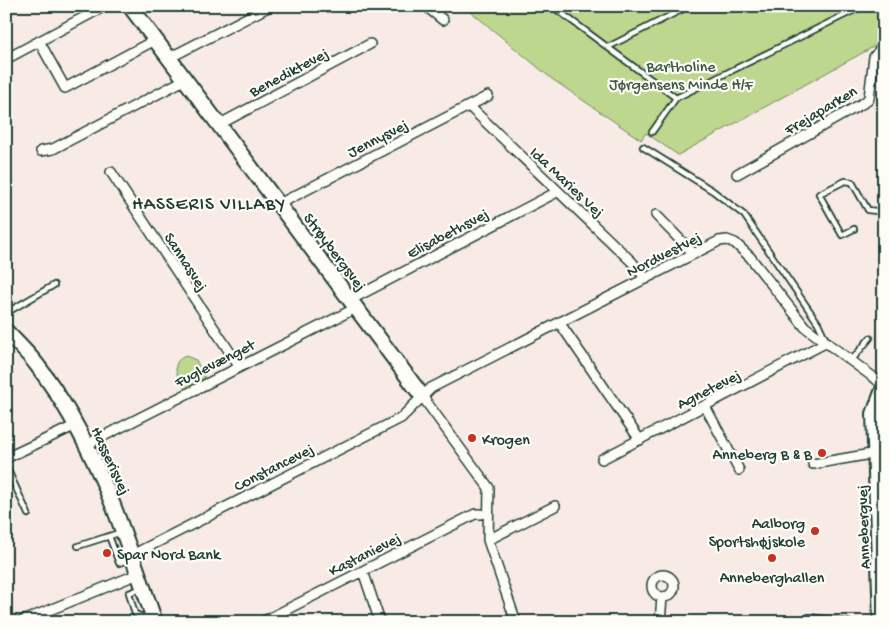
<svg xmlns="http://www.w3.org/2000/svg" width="890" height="628" viewBox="0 0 890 628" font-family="'Gochi Hand',sans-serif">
<rect width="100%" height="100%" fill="#f8ebe6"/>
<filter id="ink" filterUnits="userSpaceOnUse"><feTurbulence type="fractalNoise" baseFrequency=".02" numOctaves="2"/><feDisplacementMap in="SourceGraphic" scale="10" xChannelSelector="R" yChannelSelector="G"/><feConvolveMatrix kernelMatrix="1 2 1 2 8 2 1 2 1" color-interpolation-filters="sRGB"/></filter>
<g filter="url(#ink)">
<path fill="#bdd78e" stroke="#6e8a61" d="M 464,6 L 884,6 L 884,41 L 678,155 L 646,133 L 641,140 L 552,79 Z
M 186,356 L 196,360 L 205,378 L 185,389 C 178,377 168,362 186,356 Z"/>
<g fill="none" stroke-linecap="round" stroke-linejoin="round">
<g stroke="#1f3d34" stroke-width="8">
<path id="lane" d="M 552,6 L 676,98 L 863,6
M 608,47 L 689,6
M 652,132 L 676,98
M 643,147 L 713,191 L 744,215 L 818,323 L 826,340
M 854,229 L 842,235 L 819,194 L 845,181 L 852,182 L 868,210 L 884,212
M 6,313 L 54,285
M 851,361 L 870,338
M 6,466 L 28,514
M 109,536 L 119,563 L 131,559
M 78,546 L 122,532
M 142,588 L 129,593 L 135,614 L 143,617 L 151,615
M 809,617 L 848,622"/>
</g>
<g stroke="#1f3d34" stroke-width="12">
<path id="street" d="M 426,6 L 443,20
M 39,41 L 65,88 L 155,40
M 169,58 L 270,6
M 6,59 L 105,6
M 469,106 L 632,262 L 646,279
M 220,124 L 370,44
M 41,151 L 53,149 L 186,79
M 111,172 L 239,366
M 737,174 L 865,102 L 869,98 L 874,57 L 884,45
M 279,204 L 488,96
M 656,215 L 694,254
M 350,300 L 557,192
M 559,322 L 640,440
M 422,396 L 489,488 L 488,540 L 516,622
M 705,406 L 739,470
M 86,445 L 356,308
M 6,458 L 76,425
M 602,459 L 827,342
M 813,464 L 877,453
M 488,540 L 555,506
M 132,555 L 401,418 L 431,388 L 719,241 L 727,240 L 735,243 L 750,257 L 805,327 L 884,385
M 363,571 L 380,622
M652 586a11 11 0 1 1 22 0a11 11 0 1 1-22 0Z
M 20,622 L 138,574
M 262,622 L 475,514 L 481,514
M 660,622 L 662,597"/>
</g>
<g stroke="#1f3d34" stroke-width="18">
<path id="secondary" d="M 130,6 L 422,396
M 6,331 C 16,342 28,353 37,365 C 95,441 124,532 155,622
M 881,622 L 874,414 L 884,387"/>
</g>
<use href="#lane" stroke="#fdfcf7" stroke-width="4.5"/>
<use href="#street" stroke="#fdfcf7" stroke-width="9"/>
<use href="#secondary" stroke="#fdfcf7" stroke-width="14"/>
</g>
</g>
<g fill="#c8321e" stroke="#fdfcf7" stroke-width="2">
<circle cx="472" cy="438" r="5"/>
<circle cx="822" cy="453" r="5"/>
<circle cx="815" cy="531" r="5"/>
<circle cx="107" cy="553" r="5"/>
<circle cx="772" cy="558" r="5"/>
</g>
<g text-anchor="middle" stroke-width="4.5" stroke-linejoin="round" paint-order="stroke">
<g font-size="16" fill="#3f5c46" stroke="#fdfcf7">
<text x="681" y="71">Bartholine<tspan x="681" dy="18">Jørgensens Minde H/F</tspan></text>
</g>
<g font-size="16" fill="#1f3d34" stroke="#fdfcf7">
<text transform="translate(288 71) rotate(-28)" y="6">Benediktevej</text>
<text transform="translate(820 109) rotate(-31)" y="6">Frejaparken</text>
<text transform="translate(377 137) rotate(-27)" y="6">Jennysvej</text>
<text transform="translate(568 181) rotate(43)" y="6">Ida Maries Vej</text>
<text transform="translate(447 232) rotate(-28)" y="6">Elisabethsvej</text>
<text transform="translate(336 251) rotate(53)" y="6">Strøybergsvej</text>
<text transform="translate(663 253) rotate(-27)" y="6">Nordvestvej</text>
<text transform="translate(187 261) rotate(57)" y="6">Sannasvej</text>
<text transform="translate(214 362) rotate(-27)" y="6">Fuglevænget</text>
<text transform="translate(708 388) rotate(-27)" y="6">Agnetevej</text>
<text transform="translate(112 460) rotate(65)" y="6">Hasserisvej</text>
<text transform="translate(273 466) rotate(-27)" y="6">Constancevej</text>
<text transform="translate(862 527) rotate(-92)" y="6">Annebergvej</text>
<text transform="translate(364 553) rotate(-27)" y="6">Kastanievej</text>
</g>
<g font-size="16" fill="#1f3d34" stroke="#fdfcf7" text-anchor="start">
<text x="482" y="444">Krogen</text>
<text x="812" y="459" text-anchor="end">Anneberg B &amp; B</text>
<text x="805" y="528" text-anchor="end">Aalborg<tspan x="805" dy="18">Sportshøjskole</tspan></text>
<text x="117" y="559">Spar Nord Bank</text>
<text x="772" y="582" text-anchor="middle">Anneberghallen</text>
</g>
<g font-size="19" letter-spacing="1" fill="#1f3d34" stroke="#fdfcf7">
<text x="209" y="209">HASSERIS VILLABY</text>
</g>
</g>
<rect width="890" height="628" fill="none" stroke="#fdfcf7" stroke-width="25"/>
<rect x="12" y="12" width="865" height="603" fill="none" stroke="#1f3d34" stroke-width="2" filter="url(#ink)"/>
</svg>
